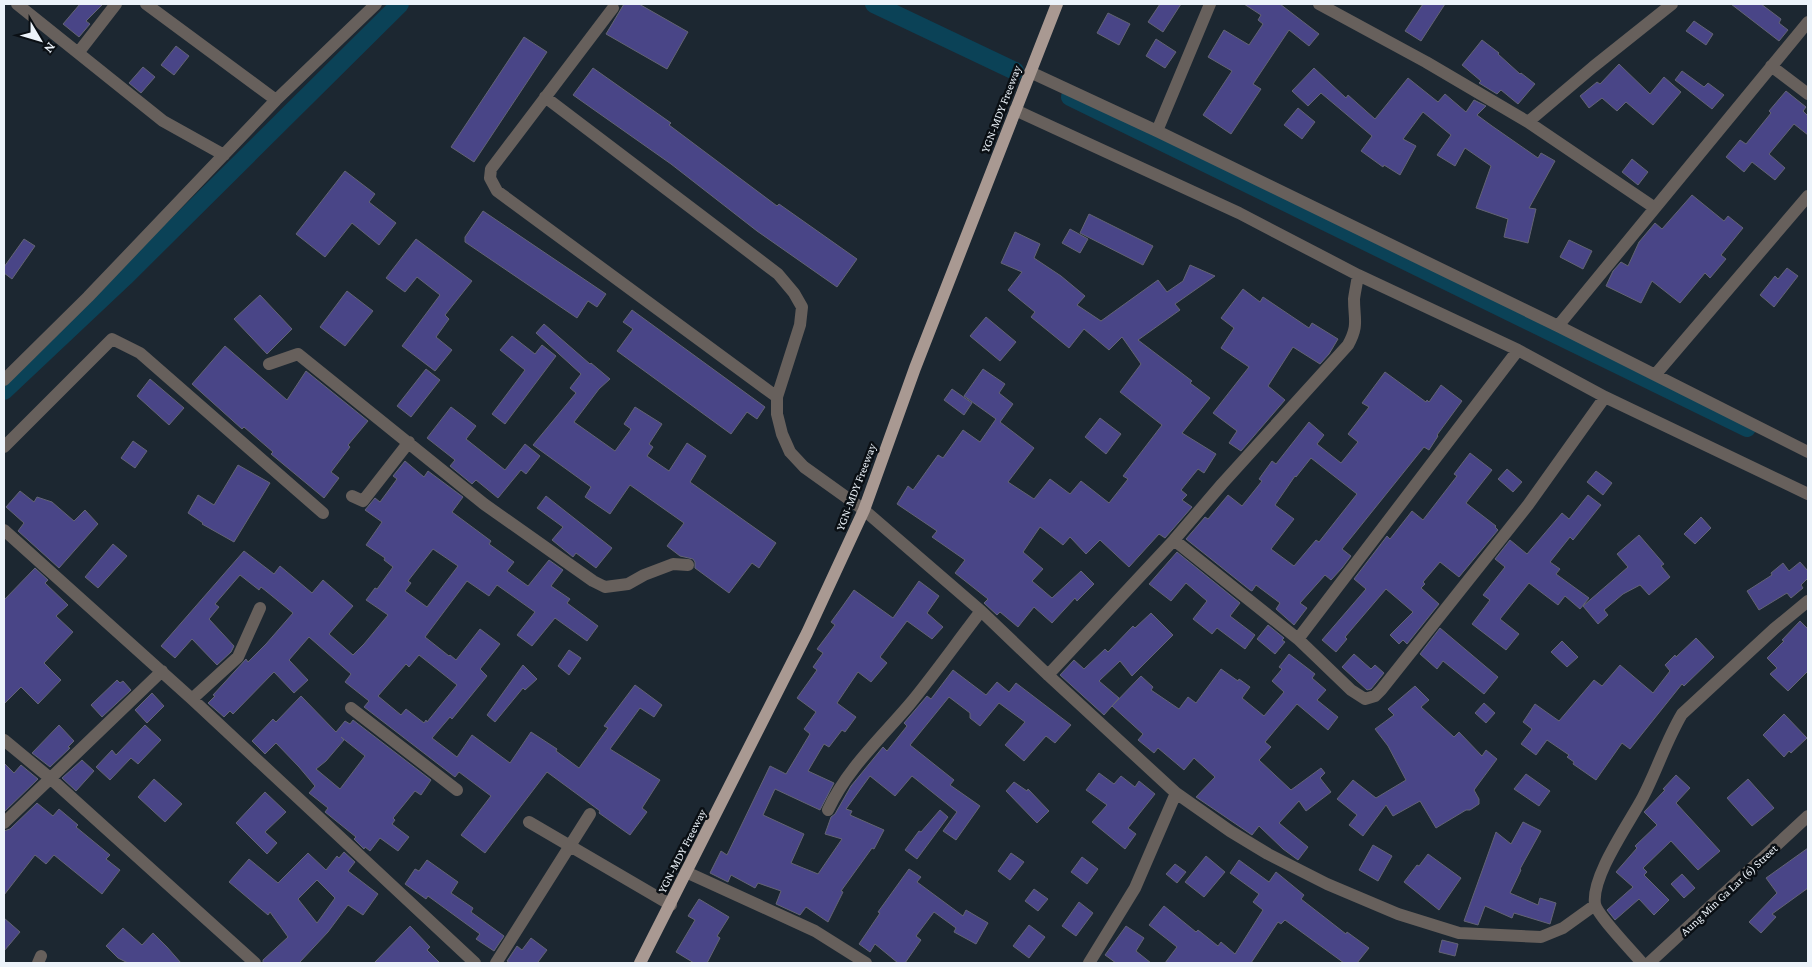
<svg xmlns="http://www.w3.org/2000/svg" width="1812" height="967" viewBox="0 0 1812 967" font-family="'Crimson Pro',serif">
<rect width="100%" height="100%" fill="#1c2731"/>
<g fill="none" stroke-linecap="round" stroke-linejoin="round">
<path stroke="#0b4257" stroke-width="18" d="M 874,4 L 1015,71
M 1070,97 L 1747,428
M 4,391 L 125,277 L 400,4"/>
</g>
<path fill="#494587" stroke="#636474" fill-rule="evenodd" d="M 80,4 L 103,4 L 86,21 L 90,24 L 79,37 L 63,24 Z
M 624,4 L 639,4 L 688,32 L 667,69 L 606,34 Z
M 1160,4 L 1181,4 L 1163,32 L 1148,22 Z
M 1244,4 L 1280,4 L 1319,34 L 1309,46 L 1289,30 L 1253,84 L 1261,89 L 1231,134 L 1203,115 L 1232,71 L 1208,57 L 1224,30 L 1249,45 L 1263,24 L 1258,20 L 1261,15 Z
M 1423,4 L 1445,4 L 1421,41 L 1405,31 Z
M 1731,4 L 1761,4 L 1781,19 L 1779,23 L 1788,30 L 1779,41 Z
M 1108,13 L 1130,24 L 1119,45 L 1097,33 Z
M 1694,21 L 1713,34 L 1706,45 L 1686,31 Z
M 524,37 L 547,52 L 474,162 L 451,147 Z
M 1156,39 L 1176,52 L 1165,68 L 1146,56 Z
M 1482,40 L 1499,53 L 1498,54 L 1520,74 L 1521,73 L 1535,84 L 1518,104 L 1501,90 L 1497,94 L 1479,83 L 1481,81 L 1462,65 Z
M 176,46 L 189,56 L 174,75 L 161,65 Z
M 1619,64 L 1650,94 L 1664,77 L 1681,92 L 1653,125 L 1626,102 L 1617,111 L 1602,98 L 1589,108 L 1580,96 L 1597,82 L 1600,84 Z
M 143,67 L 155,77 L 141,93 L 129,83 Z
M 593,68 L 671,123 L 669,125 L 777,206 L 779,204 L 857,259 L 837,287 L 757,231 L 671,164 L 573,95 Z
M 1314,68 L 1346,98 L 1348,95 L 1375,119 L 1408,78 L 1438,102 L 1445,94 L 1466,112 L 1474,100 L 1486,106 L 1477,115 L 1492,126 L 1538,158 L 1541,153 L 1555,161 L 1529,208 L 1536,209 L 1528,243 L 1504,237 L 1508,219 L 1476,208 L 1491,166 L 1465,148 L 1455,166 L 1437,155 L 1451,135 L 1423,112 L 1403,139 L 1416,146 L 1400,175 L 1384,165 L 1383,167 L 1361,151 L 1372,136 L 1321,93 L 1308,106 L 1292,91 Z
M 1682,71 L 1704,87 L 1708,83 L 1724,95 L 1712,109 L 1675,80 Z
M 1786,91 L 1806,107 L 1803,111 L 1808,116 L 1808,135 L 1794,124 L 1769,154 L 1785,168 L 1775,180 L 1752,162 L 1744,172 L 1726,157 L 1740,140 L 1746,144 L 1771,113 L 1769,111 Z
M 1298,108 L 1315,122 L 1302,139 L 1284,125 Z
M 1632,159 L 1648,172 L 1638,185 L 1622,172 Z
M 345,171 L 375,194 L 369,202 L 396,223 L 379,245 L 352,223 L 325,257 L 296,234 Z
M 1692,195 L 1724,221 L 1728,216 L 1743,228 L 1721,255 L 1726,259 L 1710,278 L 1705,273 L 1680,303 L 1652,281 L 1641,303 L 1606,286 L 1613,271 L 1621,262 L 1628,266 L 1639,242 L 1655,223 L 1662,229 Z
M 483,211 L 606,294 L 597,307 L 588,301 L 577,318 L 465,242 L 465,237 Z
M 1089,214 L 1153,246 L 1143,265 L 1080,233 Z
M 1070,229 L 1088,239 L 1080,253 L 1062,243 Z
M 1015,232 L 1040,244 L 1034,258 L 1061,276 L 1085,296 L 1077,305 L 1101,321 L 1158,280 L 1167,292 L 1183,281 L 1190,265 L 1215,276 L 1175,304 L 1180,310 L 1138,340 L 1192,381 L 1190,383 L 1210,398 L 1182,433 L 1216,454 L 1204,473 L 1198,469 L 1181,490 L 1187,495 L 1182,500 L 1192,507 L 1165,538 L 1159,534 L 1129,567 L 1100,540 L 1086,554 L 1070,537 L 1063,545 L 1040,527 L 1023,552 L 1043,569 L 1032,581 L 1052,598 L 1081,571 L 1094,584 L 1077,601 L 1075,598 L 1052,623 L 1034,607 L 1018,627 L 1000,612 L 997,615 L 984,603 L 988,599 L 955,573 L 965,560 L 932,537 L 937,531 L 897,504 L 908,486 L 913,490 L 938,455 L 943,458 L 963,430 L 980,442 L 996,419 L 964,396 L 983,369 L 1005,384 L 999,393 L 1013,404 L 1000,422 L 1034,448 L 1008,482 L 1034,499 L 1050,479 L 1070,494 L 1081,481 L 1109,503 L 1128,479 L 1123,476 L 1162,425 L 1120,392 L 1141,364 L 1122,337 L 1109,350 L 1084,329 L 1069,348 L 1031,317 L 1035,312 L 1008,290 L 1022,272 L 1001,263 Z
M 24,239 L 35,246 L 12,279 L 4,273 L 4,267 Z
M 416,239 L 472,281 L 445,315 L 449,319 L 436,337 L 452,350 L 435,371 L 402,346 L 440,295 L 417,277 L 405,292 L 386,278 Z
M 1569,240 L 1592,251 L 1583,269 L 1560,257 Z
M 1787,268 L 1798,276 L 1774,307 L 1760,295 L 1775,276 L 1778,279 Z
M 1243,289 L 1260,302 L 1263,297 L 1309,328 L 1312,323 L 1338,339 L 1329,354 L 1320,364 L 1293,347 L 1268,386 L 1285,400 L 1241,451 L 1229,443 L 1237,431 L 1213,413 L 1249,367 L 1221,348 L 1234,328 L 1221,318 Z
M 347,291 L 373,311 L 345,346 L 320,327 Z
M 260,295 L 292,329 L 267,354 L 234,319 Z
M 632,310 L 765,407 L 757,419 L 747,412 L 731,434 L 617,351 L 633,329 L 623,322 Z
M 986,317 L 1016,342 L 1000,361 L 970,336 Z
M 544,324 L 590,364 L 591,363 L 610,379 L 599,389 L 574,422 L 615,451 L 631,429 L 624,424 L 635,407 L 662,424 L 649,444 L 653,447 L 647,456 L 669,471 L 687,443 L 706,456 L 690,482 L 776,543 L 759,568 L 752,563 L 729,593 L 695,568 L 695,562 L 693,559 L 680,556 L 667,546 L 684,523 L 630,485 L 610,514 L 585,497 L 591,487 L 533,445 L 576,393 L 570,388 L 581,374 L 536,333 Z
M 512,336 L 535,354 L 542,345 L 556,356 L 505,424 L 492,414 L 525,370 L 500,350 Z
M 225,346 L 287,400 L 306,371 L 368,421 L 348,445 L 350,447 L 331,472 L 339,478 L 324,498 L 271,454 L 273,452 L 244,427 L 242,429 L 192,384 Z
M 426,369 L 440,380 L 411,417 L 397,406 Z
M 1385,372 L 1426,402 L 1427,400 L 1429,402 L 1441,385 L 1462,401 L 1437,435 L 1438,436 L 1429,450 L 1424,447 L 1342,549 L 1351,556 L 1342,568 L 1331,580 L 1325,575 L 1300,603 L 1307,608 L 1294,625 L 1276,609 L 1280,603 L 1256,585 L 1252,591 L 1250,590 L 1186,539 L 1205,517 L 1208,519 L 1228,495 L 1242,506 L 1262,481 L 1259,479 L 1272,461 L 1276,464 L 1309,422 L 1324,435 L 1317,444 L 1341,463 L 1358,442 L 1348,434 L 1369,407 L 1362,403 ZM 1311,458 L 1357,494 L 1319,542 L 1316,540 L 1294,566 L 1271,549 L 1294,519 L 1275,505 L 1295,476 L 1296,477 Z
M 150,379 L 184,408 L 169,425 L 137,396 Z
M 952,389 L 972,403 L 964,415 L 944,400 Z
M 451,407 L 476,426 L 466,439 L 505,470 L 525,444 L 540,456 L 526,474 L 521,470 L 498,498 L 476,480 L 472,484 L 450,466 L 455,460 L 427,438 Z
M 1100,418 L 1121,434 L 1106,454 L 1085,437 Z
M 133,441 L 147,451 L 135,468 L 121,458 Z
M 1470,453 L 1492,470 L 1466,503 L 1496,526 L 1495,527 L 1498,530 L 1459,577 L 1440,562 L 1423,582 L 1425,584 L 1421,588 L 1439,604 L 1407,644 L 1403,640 L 1399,644 L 1390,635 L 1413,612 L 1386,589 L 1345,637 L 1347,639 L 1336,652 L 1322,640 L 1366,589 L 1354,579 L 1387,536 L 1390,539 L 1412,511 L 1423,520 L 1457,476 L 1454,474 Z
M 405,461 L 424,477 L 428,471 L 463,497 L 452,512 L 491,541 L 489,544 L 514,562 L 507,571 L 528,586 L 549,560 L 563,570 L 551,586 L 570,599 L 567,603 L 598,626 L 587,641 L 555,618 L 532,646 L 517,635 L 535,612 L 497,585 L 489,596 L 467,581 L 425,637 L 449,656 L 450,655 L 456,660 L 480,629 L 500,644 L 480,669 L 487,676 L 452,719 L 450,717 L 432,738 L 457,757 L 472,735 L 510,763 L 531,732 L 557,749 L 556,751 L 579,768 L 608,728 L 604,726 L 635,685 L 662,705 L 654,717 L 640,708 L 610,749 L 660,780 L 642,808 L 647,812 L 630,835 L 599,813 L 600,811 L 547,772 L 485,853 L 461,835 L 491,796 L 459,772 L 455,777 L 364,707 L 369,701 L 345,682 L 351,674 L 309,637 L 289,660 L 308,680 L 294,693 L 274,672 L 233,714 L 230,711 L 224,717 L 208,703 L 215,696 L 213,695 L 246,659 L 248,662 L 266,644 L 293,613 L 261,587 L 259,590 L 240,575 L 215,604 L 219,607 L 209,619 L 234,646 L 231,652 L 217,665 L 192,639 L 175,658 L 161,646 L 244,551 L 274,574 L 280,566 L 312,593 L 323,580 L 353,606 L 329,634 L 353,655 L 364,644 L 388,615 L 366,600 L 375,588 L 377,589 L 393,567 L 384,560 L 385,558 L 366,545 L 382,522 L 365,510 L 375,498 L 380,502 L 397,479 L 393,476 ZM 433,549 L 458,566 L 427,607 L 405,591 L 411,583 L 408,581 ZM 419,655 L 457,685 L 427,722 L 426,720 L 424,723 L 406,709 L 401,715 L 378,696 L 406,664 L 409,667 Z
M 238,465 L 270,483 L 234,542 L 202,524 L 203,523 L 188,513 L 198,495 L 214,505 Z
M 1507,469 L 1522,482 L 1513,492 L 1498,479 Z
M 1596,471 L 1612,483 L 1603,495 L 1587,482 Z
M 20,491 L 34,502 L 37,497 L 52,502 L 74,521 L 85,510 L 98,524 L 59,568 L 18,531 L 24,523 L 6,507 Z
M 1588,495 L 1601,505 L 1573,540 L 1570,537 L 1550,562 L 1560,569 L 1556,574 L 1589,598 L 1580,609 L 1565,596 L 1558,605 L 1529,583 L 1500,619 L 1519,634 L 1506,650 L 1472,624 L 1490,600 L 1483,595 L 1505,567 L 1495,559 L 1510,540 L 1527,554 L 1562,513 L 1569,519 Z
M 546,496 L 612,548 L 596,568 L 576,553 L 573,557 L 552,540 L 563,527 L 537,508 Z
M 1701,517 L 1711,528 L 1695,544 L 1684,534 Z
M 1639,535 L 1664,564 L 1661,566 L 1670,577 L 1649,595 L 1640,585 L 1623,594 L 1604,610 L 1608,615 L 1598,624 L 1583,606 L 1628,567 L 1617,554 Z
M 113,544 L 127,556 L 98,588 L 85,577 Z
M 1177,552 L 1240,603 L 1230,616 L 1255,635 L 1245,649 L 1217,628 L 1212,634 L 1193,619 L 1207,601 L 1186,583 L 1171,601 L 1149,584 Z
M 1800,562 L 1808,571 L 1808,578 L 1801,585 L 1803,588 L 1791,598 L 1787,593 L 1759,610 L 1747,591 L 1772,575 L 1771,573 L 1783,563 L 1789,571 Z
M 35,568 L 48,580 L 45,583 L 68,605 L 56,616 L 73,632 L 44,663 L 61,680 L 38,704 L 21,687 L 4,704 L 4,600 Z
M 919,581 L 939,596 L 927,613 L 943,627 L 932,639 L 907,621 L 880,657 L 887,663 L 871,682 L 858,672 L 837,703 L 856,717 L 845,732 L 842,730 L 829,747 L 824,744 L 808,771 L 834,783 L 820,810 L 775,789 L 763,815 L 804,834 L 791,863 L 818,874 L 842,839 L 825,834 L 831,817 L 835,814 L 851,786 L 883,747 L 887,751 L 907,726 L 904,723 L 927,696 L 931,699 L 953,670 L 986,695 L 997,682 L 1009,692 L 1016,683 L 1071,725 L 1055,743 L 1046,736 L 1024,761 L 1005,745 L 1025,722 L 999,703 L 980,726 L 970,718 L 970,713 L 949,697 L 910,745 L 954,780 L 950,785 L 980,806 L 956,840 L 943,831 L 957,812 L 912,776 L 895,796 L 870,776 L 846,809 L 852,811 L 850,815 L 884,830 L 874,849 L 872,848 L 841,891 L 843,892 L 828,922 L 806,907 L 800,915 L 776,904 L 781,891 L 758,883 L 755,888 L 731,875 L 728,882 L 710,873 L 721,851 L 727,855 L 770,766 L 786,774 L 810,734 L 804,729 L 816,712 L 797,698 L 817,670 L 813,667 L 823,653 L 817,649 L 835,625 L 831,622 L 842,607 L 854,590 L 893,618 Z
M 1151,613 L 1173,635 L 1132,676 L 1120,661 L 1099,681 L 1119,698 L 1104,715 L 1060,675 L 1074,660 L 1084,669 L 1105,649 L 1108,652 L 1133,626 L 1135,628 Z
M 1800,621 L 1808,629 L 1808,671 L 1788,691 L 1770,674 L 1777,668 L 1767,658 L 1784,641 L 1782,640 Z
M 1268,625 L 1284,638 L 1282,640 L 1285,642 L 1275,654 L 1257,639 Z
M 1440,628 L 1498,677 L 1484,694 L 1443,661 L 1437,669 L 1420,654 Z
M 1696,638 L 1714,657 L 1684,686 L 1682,684 L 1630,749 L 1622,743 L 1596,780 L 1573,764 L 1574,762 L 1567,757 L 1569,755 L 1547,740 L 1536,755 L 1521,744 L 1532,729 L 1523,722 L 1535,704 L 1559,721 L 1594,680 L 1602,686 L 1620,665 L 1653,693 L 1670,671 L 1665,665 L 1675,655 L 1676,657 Z
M 1562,641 L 1578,657 L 1567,667 L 1551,652 Z
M 569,650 L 581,658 L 569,675 L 558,666 Z
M 1289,654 L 1315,674 L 1312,678 L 1326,690 L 1317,700 L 1338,717 L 1328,730 L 1297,704 L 1265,742 L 1271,747 L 1259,760 L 1291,790 L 1321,768 L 1325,773 L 1320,778 L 1331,792 L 1306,811 L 1299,801 L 1279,823 L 1308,847 L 1298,860 L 1283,849 L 1259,826 L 1252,835 L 1196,797 L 1215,777 L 1194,758 L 1184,770 L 1158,748 L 1154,753 L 1138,740 L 1143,734 L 1112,706 L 1141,676 L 1153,687 L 1151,690 L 1179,709 L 1188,697 L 1196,703 L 1221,669 L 1238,681 L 1239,679 L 1250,687 L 1242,698 L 1264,716 L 1284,692 L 1272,681 L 1282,669 L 1279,667 Z
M 1354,654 L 1371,669 L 1375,665 L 1384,673 L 1371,689 L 1367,690 L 1342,667 Z
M 523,665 L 537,679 L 525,690 L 523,688 L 495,722 L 487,715 Z
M 117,680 L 120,683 L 123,681 L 131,690 L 102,717 L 91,705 Z
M 1415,686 L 1429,700 L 1421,707 L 1454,737 L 1459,732 L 1482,756 L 1486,750 L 1497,759 L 1474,790 L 1479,799 L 1479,804 L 1470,810 L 1466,810 L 1436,828 L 1420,801 L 1393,816 L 1386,805 L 1363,836 L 1349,825 L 1357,815 L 1337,799 L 1353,780 L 1376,798 L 1406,780 L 1388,746 L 1375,729 L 1394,715 L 1388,709 Z
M 152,693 L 164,706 L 147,723 L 135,710 Z
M 301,696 L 336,732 L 345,721 L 350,724 L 353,720 L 431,780 L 421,795 L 415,791 L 393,818 L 395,820 L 392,824 L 409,837 L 398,851 L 380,838 L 370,851 L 365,847 L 364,849 L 354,839 L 356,837 L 325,812 L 328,808 L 309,793 L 315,786 L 299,767 L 276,743 L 265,754 L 252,741 L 273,719 L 276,722 ZM 341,737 L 365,756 L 340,789 L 316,769 L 326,761 L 344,740 Z
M 1484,703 L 1495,713 L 1486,723 L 1475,713 Z
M 1784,714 L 1807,738 L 1791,753 L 1789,751 L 1784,757 L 1763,735 Z
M 59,725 L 74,741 L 68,747 L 70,748 L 50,767 L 32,753 Z
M 145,725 L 161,740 L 138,764 L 131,758 L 110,780 L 96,767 L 112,750 L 116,755 Z
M 82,760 L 94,771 L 76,791 L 62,778 Z
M 4,763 L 14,773 L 21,765 L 38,779 L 4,812 Z
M 1099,773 L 1114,784 L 1121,776 L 1135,787 L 1139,781 L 1155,794 L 1128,828 L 1136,834 L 1125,849 L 1092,822 L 1107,805 L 1086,790 Z
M 1526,774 L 1550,791 L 1539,806 L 1514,789 Z
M 1676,775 L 1690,788 L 1676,803 L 1720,851 L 1698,870 L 1671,841 L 1643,868 L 1647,872 L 1644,875 L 1669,900 L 1654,915 L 1639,899 L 1615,920 L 1607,910 L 1633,887 L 1616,872 L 1637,848 L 1635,846 L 1657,825 L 1644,812 L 1665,790 L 1663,789 Z
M 154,779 L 182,804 L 165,822 L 138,797 Z
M 1748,779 L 1774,808 L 1752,826 L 1727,798 Z
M 1014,782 L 1027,791 L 1028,789 L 1049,811 L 1037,823 L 1006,791 Z
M 265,792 L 286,812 L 265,832 L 277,843 L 267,854 L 236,823 Z
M 37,803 L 53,816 L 59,809 L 78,825 L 76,827 L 110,855 L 106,859 L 120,870 L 102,894 L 54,855 L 46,864 L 35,855 L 4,895 L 4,831 L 10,829 Z
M 940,810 L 948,817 L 917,859 L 905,850 L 919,831 L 921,832 Z
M 1523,822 L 1541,831 L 1520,869 L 1521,870 L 1510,893 L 1538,905 L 1540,898 L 1556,903 L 1550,924 L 1514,913 L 1512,918 L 1485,906 L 1478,925 L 1464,921 L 1496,832 L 1511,844 Z
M 1373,845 L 1392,856 L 1378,881 L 1359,870 Z
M 1808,848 L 1808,888 L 1772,914 L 1776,917 L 1761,933 L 1749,922 L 1777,893 L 1766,878 Z
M 344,852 L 355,862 L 348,871 L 378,894 L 363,915 L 348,905 L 328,932 L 299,963 L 263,963 L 263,960 L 288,937 L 270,912 L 268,915 L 229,882 L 249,859 L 278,883 L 308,853 L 326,870 L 337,856 L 339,858 ZM 317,880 L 335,898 L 317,923 L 298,899 Z
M 1011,853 L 1024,862 L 1010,880 L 998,871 Z
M 1428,854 L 1461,878 L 1439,910 L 1404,882 L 1417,865 L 1419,866 Z
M 1206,856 L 1225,872 L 1204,897 L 1185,882 Z
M 1082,857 L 1098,869 L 1087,884 L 1071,872 Z
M 427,860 L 458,882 L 451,893 L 473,908 L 471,912 L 504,936 L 494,951 L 476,939 L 480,934 L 428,896 L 426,899 L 405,884 L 415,869 L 419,871 Z
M 1239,860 L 1269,882 L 1276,872 L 1304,895 L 1301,899 L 1346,934 L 1347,932 L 1369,948 L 1357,963 L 1344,963 L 1285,920 L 1281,924 L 1278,922 L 1251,963 L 1165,963 L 1177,947 L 1149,925 L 1164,906 L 1196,932 L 1198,930 L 1218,946 L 1221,942 L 1235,954 L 1263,910 L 1253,902 L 1259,894 L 1230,873 Z
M 1175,864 L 1186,872 L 1177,883 L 1166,874 Z
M 909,869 L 921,877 L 917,882 L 963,916 L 966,910 L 988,923 L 976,944 L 954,932 L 956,928 L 934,912 L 916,936 L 921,940 L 905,963 L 898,963 L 875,944 L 870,952 L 859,944 L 880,913 L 878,912 Z
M 1682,874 L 1695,888 L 1684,898 L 1671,884 Z
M 1034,889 L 1048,899 L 1038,911 L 1025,901 Z
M 699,899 L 729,917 L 717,936 L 720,938 L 707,963 L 694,963 L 676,952 L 695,920 L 688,916 Z
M 1079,902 L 1093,913 L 1076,936 L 1062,926 Z
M 4,918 L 20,932 L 4,951 Z
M 1029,925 L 1045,937 L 1029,958 L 1013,946 Z
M 410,926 L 430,947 L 427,950 L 440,963 L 374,963 Z
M 1126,926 L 1144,938 L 1136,951 L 1151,963 L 1116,963 L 1105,955 Z
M 123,928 L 142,945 L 153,933 L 167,947 L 181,963 L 128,963 L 118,958 L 106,946 Z
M 531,938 L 547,950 L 538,962 L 541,963 L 510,963 L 507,961 L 517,946 L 522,950 Z
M 1442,940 L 1458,944 L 1455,956 L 1439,952 Z"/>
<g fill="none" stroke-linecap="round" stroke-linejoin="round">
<path stroke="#67605c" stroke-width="12" d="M 17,4 L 163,121 L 224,155
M 146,4 L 276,100
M 1319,4 L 1426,62 L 1528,122 L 1655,208
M 613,8 L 491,169 L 490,178 L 497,191 L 777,397
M 78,53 L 116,4
M 1771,66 L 1808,94
M 1030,72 L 1157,131 L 1558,326 L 1808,452
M 545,97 L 778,274 L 794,293 L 802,307 L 800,325 L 777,397 L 777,414 L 782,434 L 790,452 L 804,467 L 864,510 L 981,611 L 1048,675 L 1176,793 L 1230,831 L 1268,854 L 1327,884 L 1398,914 L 1459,933 L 1541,937 L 1563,928 L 1595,905
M 1015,110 L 1239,213 L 1358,275 L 1518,350 L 1605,397 L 1808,494
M 1528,122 L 1593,67 L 1672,4
M 1157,131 L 1210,4
M 1558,326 L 1808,22
M 269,364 L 298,354 L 484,504 L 593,581 L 605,587 L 628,584 L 644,575 L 673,564 L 688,565
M 1655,375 L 1808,196
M 4,380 L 88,297 L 276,100 L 376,4
M 4,447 L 112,339 L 140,353 L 323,513
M 352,496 L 363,501 L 409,442
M 4,530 L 192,699 L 475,963
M 1174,540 L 1298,639 L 1351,690 L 1365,699 L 1375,696 L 1381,690 L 1528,505 L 1605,397
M 1298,639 L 1518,350
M 1048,675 L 1174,540 L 1222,484 L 1348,345 C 1359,325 1354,320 1354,299 C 1355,291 1357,283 1358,275
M 192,699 L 238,657 L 260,608
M 351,708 L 457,790
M 4,740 L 50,778 L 255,963
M 828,810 C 847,769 880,739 909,705 C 934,675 957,642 981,611
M 529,822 L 671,905
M 4,823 L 162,671
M 686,872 L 815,931 L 866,963
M 38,963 L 41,956
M 496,963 L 590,814
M 1089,963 L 1135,888 L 1176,793
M 1642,963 C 1633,952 1597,915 1595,904 C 1591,876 1630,822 1643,797 C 1657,770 1666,741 1682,714 L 1774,629 L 1808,601
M 1649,963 L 1808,816"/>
<path stroke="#a99992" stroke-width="12" d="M 640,963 L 807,633 L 864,510 L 915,368 L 1057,4"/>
</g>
<g text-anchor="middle" stroke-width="5" stroke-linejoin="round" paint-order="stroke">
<g font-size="12" fill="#ecf3fa" stroke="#0a0f14">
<text transform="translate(1001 109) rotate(-69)" y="4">YGN-MDY Freeway</text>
<text transform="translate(856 487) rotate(-69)" y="4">YGN-MDY Freeway</text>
<text transform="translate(682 851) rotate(-63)" y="4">YGN-MDY Freeway</text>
<text transform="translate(1729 890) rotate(-43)" y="4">Aung Min Ga Lar (6) Street</text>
</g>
</g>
<rect width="1812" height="967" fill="none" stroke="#ecf3fa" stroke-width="10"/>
<g transform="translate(40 40) rotate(128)" stroke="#0a0f14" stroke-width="4" paint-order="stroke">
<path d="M0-4L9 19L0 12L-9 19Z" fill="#ecf3fa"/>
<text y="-8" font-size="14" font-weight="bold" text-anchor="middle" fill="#ecf3fa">N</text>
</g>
</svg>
